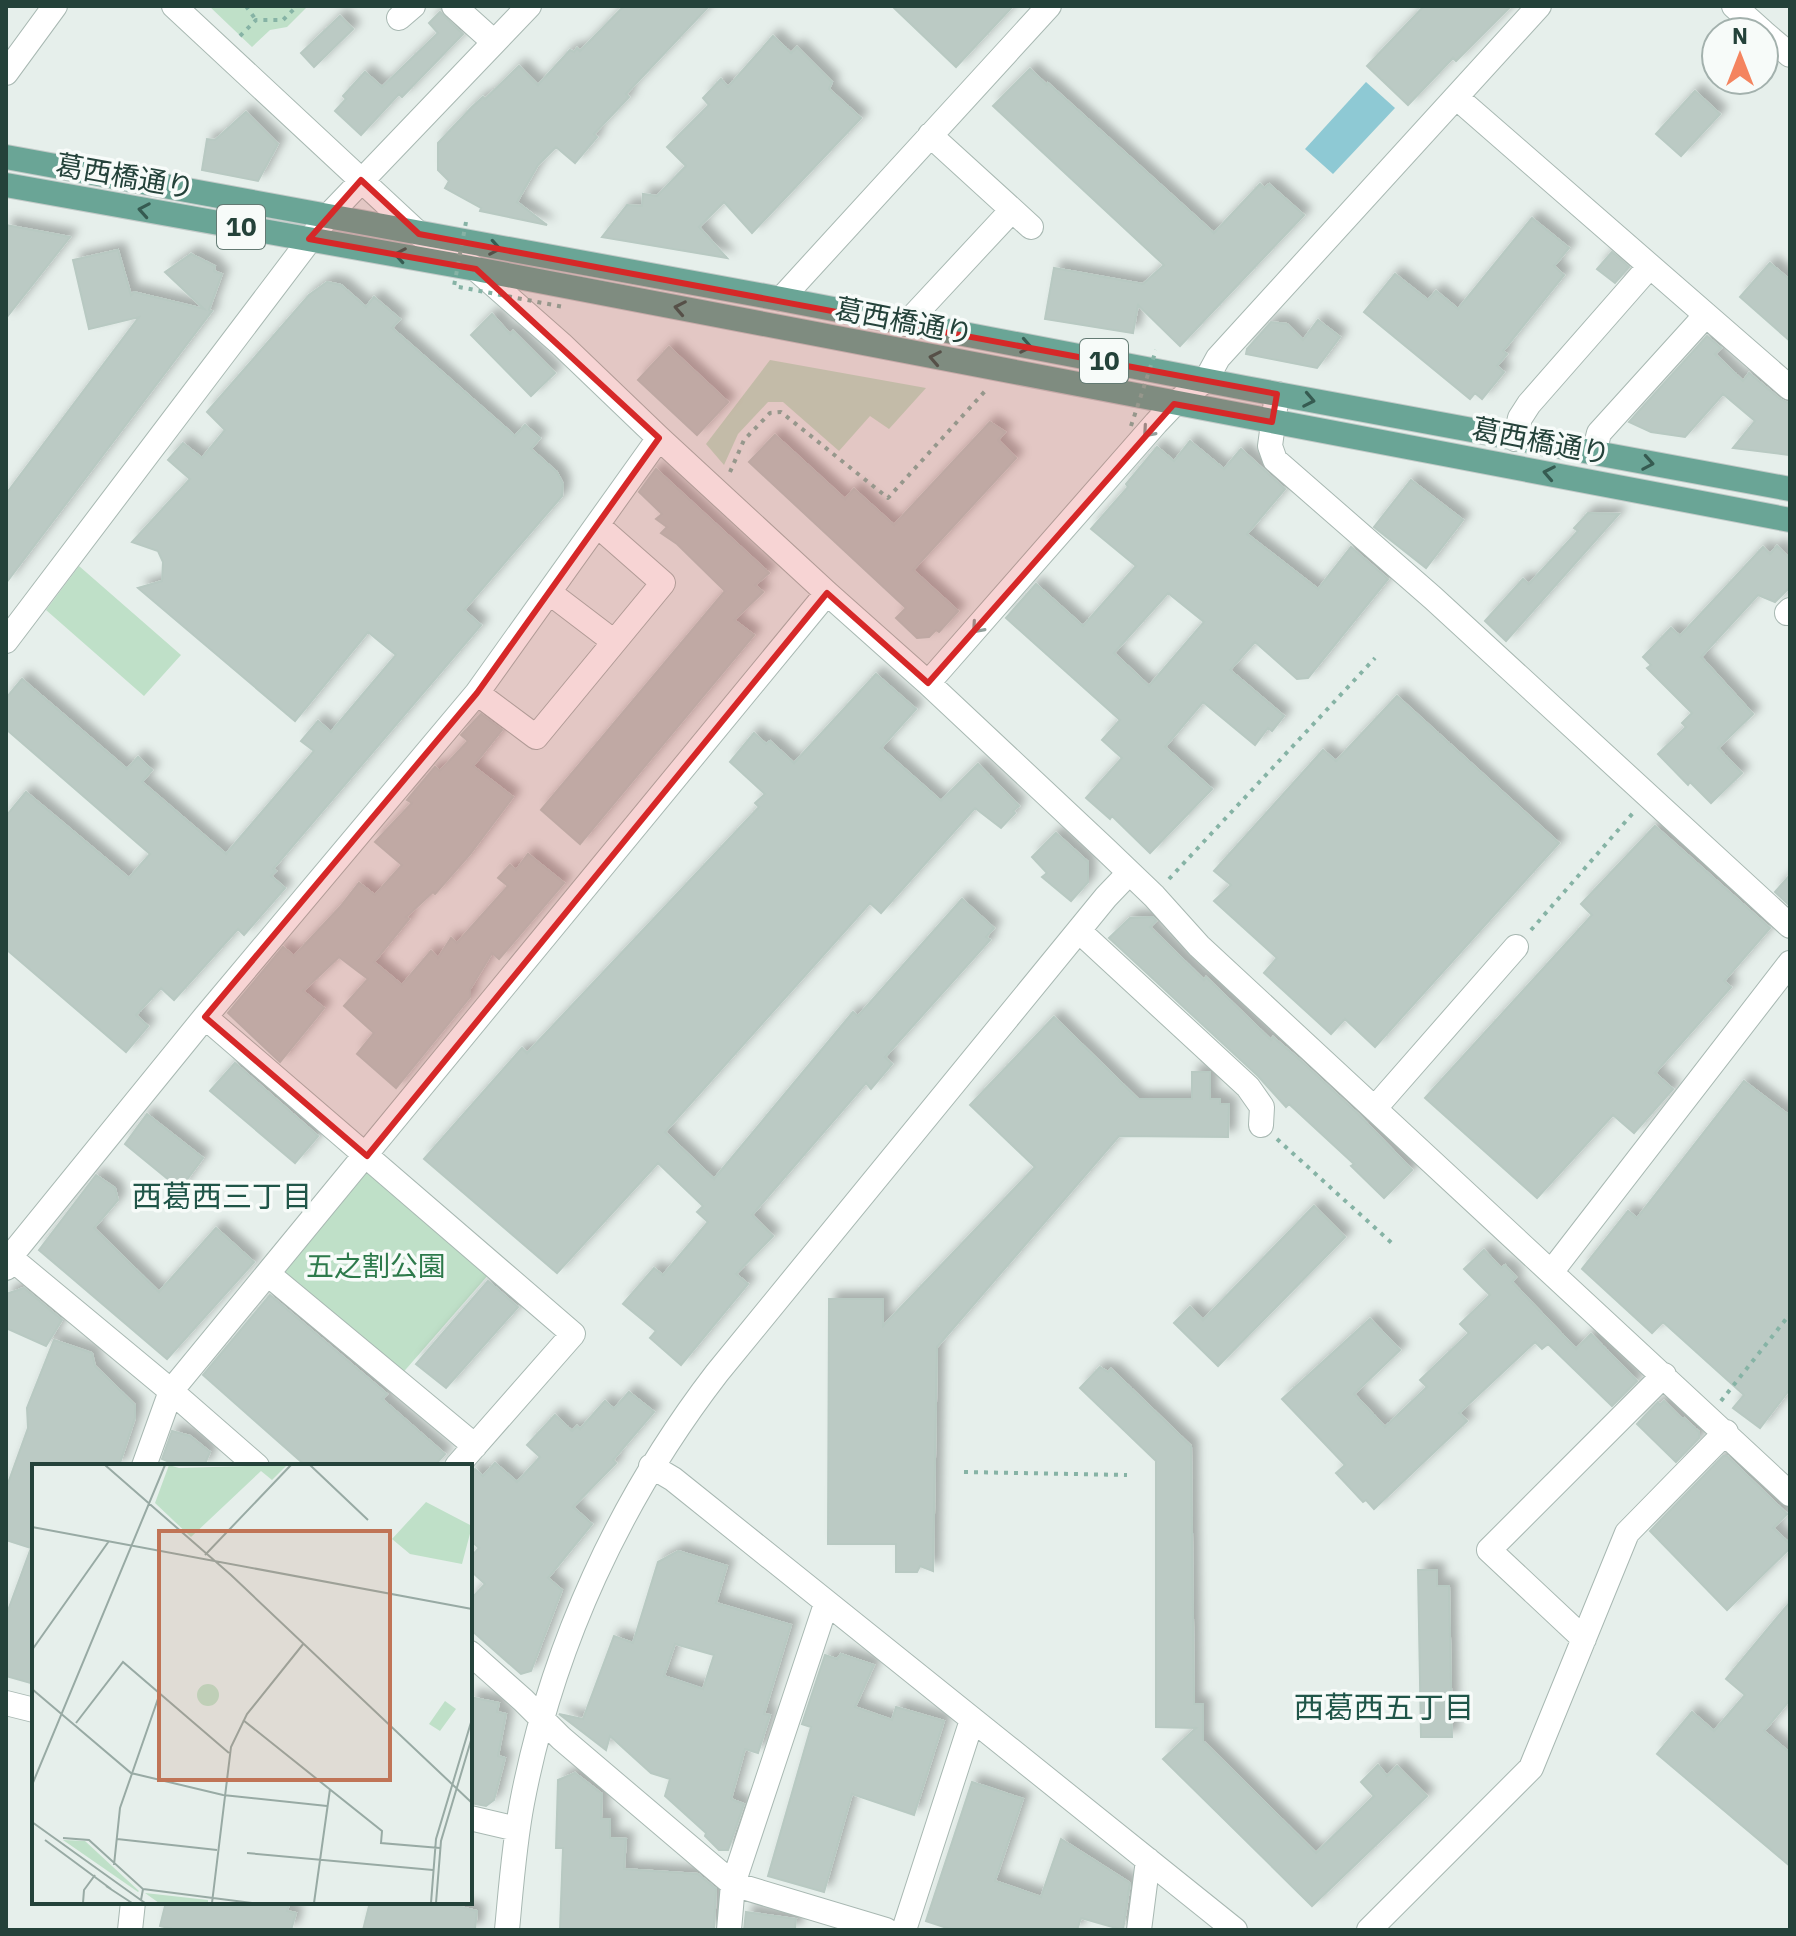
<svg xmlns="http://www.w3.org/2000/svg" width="1796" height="1936" viewBox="0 0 1796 1936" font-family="'IBM Plex Sans','Noto Sans JP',sans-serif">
<defs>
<filter id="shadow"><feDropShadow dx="7" dy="-7" stdDeviation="4" flood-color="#0004"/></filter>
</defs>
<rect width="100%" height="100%" fill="#e6efeb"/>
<path fill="#bfe0c8" d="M 209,6 L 308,6 L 287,27 L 270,30 L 252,47 Z
M 770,360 L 926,388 L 889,429 L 870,416 L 839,451 L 783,402 L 768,402 L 738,434 L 724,465 L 706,444 Z
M 79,566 L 181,655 L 144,696 L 46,610 Z
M 374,1173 L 489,1274 L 400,1376 L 285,1281 L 284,1268 L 362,1174 Z"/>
<path fill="#8ec9d4" d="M 1366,82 L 1395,108 L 1333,174 L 1305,149 Z"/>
<path fill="#bbcac4" stroke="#b8c9c2" stroke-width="2" fill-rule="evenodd" filter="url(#shadow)" d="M 624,6 L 709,6 L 626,94 L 629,97 L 594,134 L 597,137 L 575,163 L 556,147 L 538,165 L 517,202 L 547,225 L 480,211 L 481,208 L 445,188 L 449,181 L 438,170 L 438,143 L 472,107 L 483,97 L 485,99 L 519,66 L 538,85 L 570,50 L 574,52 L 577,48 L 580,51 Z
M 892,6 L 1013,6 L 956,67 Z
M 1424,6 L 1511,6 L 1456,61 L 1453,58 L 1408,105 L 1367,66 Z
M 440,12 L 463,34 L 402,97 L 399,94 L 361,135 L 335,111 L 346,99 L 343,96 L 365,72 L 382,87 L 438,33 L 429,23 Z
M 340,16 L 353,29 L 314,67 L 301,53 Z
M 773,36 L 791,53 L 797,47 L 832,82 L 829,89 L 861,118 L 752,233 L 724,202 L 699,227 L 727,258 L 602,237 L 627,205 L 642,206 L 643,194 L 657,196 L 686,166 L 667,147 L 709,105 L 703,98 L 721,79 L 728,87 Z
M 1030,69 L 1047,85 L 1048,83 L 1214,233 L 1260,184 L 1264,188 L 1269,184 L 1304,215 L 1180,346 L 1138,305 L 1133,333 L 1045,319 L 1054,268 L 1143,284 L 1164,265 L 993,106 Z
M 1695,91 L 1720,114 L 1681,156 L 1656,134 Z
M 246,112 L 278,144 L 258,181 L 202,170 L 207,139 L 215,140 Z
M 1532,218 L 1569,248 L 1554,266 L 1564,275 L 1503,351 L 1507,354 L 1497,366 L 1504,372 L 1482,399 L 1475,393 L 1470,399 L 1364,312 L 1395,274 L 1428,300 L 1436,291 L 1458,309 Z
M 6,225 L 70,237 L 6,318 Z
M 118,250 L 131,295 L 134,292 L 204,309 L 165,272 L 191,254 L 215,266 L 214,271 L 222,274 L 209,310 L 212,311 L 6,583 L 6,494 L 139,317 L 89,329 L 73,260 Z
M 1612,252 L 1629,267 L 1615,283 L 1597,269 Z
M 1770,263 L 1790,280 L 1790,341 L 1740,297 Z
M 327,282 L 341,285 L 366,307 L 374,297 L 400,319 L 392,328 L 515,436 L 525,425 L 540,438 L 531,449 L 557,472 L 563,484 L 562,496 L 464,610 L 481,625 L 273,869 L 276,871 L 271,876 L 285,888 L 244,935 L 238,929 L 174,1000 L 161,988 L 136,1015 L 148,1026 L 126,1052 L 6,949 L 6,816 L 26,792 L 129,878 L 150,854 L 6,729 L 6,698 L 22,679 L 127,769 L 138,757 L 152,770 L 142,782 L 226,854 L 314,751 L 301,741 L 318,721 L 331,732 L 396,655 L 368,632 L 295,721 L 138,588 L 162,581 L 163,562 L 158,551 L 132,542 L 190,479 L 168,460 L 183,443 L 202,458 L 225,430 L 207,412 L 309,295 Z
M 492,314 L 510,334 L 513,331 L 555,373 L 531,396 L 471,335 Z
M 1318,320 L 1340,337 L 1317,368 L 1246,354 L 1247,349 L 1271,322 L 1287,324 L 1303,340 Z
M 1707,336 L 1721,348 L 1715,354 L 1743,381 L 1749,373 L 1780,399 L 1790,404 L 1790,455 L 1733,448 L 1755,421 L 1723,394 L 1685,437 L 1651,432 L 1629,422 Z
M 669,347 L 728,402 L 697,435 L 638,380 Z
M 990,422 L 1005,432 L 998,440 L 1016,458 L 913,570 L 958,611 L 939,632 L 936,630 L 929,637 L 917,638 L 896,618 L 906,608 L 749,462 L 775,435 L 845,499 L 854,489 L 894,525 Z
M 1190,441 L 1224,469 L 1241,449 L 1285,489 L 1247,534 L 1318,589 L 1351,547 L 1388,579 L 1308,678 L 1297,679 L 1255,642 L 1230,670 L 1284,716 L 1272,731 L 1268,728 L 1255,745 L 1203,702 L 1165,747 L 1212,789 L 1150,853 L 1112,816 L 1110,819 L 1086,798 L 1122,758 L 1102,740 L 1120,720 L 1006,618 L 1036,584 L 1083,626 L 1136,566 L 1091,529 L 1128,487 L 1126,484 L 1157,447 L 1174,461 ZM 1168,593 L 1204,622 L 1149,686 L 1114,653 Z
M 656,469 L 769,573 L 755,585 L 763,592 L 734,620 L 754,635 L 580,844 L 541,810 L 725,591 L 677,544 L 661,533 L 667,527 L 656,519 L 662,514 L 639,492 Z
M 1411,480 L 1463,520 L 1426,568 L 1374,527 Z
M 1588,513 L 1619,514 L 1506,641 L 1485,621 L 1523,579 L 1529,584 L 1578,531 L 1574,528 Z
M 1777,546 L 1790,559 L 1790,587 L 1775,602 L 1758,595 L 1701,657 L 1753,714 L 1718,748 L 1742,773 L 1711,803 L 1690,782 L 1688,785 L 1658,754 L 1686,727 L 1682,723 L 1692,713 L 1647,668 L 1651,665 L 1643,657 L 1671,628 L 1680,636 L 1763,547 L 1770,554 Z
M 876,674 L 916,709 L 881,748 L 941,801 L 978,764 L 1019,806 L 1013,811 L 1015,813 L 1001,828 L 975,808 L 881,913 L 870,903 L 665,1132 L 714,1179 L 853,1012 L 858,1016 L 962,899 L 994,928 L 986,937 L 990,940 L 885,1057 L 892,1064 L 871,1089 L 866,1083 L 752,1215 L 773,1236 L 736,1274 L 748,1284 L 681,1365 L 650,1338 L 656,1331 L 623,1304 L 654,1268 L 663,1275 L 708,1222 L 697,1212 L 703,1206 L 658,1163 L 557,1273 L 424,1159 L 522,1048 L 527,1053 L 759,807 L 755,803 L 765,794 L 730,762 L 754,733 L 766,744 L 770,741 L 794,763 Z
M 1397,696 L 1559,843 L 1375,1047 L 1345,1019 L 1331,1034 L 1264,973 L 1277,958 L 1214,901 L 1231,885 L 1214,871 L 1323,750 L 1336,761 Z
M 481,714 L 502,730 L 473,766 L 513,797 L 470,854 L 435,894 L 433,892 L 406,917 L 409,919 L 374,962 L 402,985 L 431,951 L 438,958 L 451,938 L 457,943 L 508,886 L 498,878 L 510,865 L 516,870 L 528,854 L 564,883 L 499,959 L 492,953 L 470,989 L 470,997 L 396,1088 L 357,1054 L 374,1033 L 344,1006 L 368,979 L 339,957 L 303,991 L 324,1008 L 280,1062 L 228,1013 L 283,947 L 294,956 L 340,907 L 359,883 L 375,895 L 402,865 L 375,842 L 412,803 L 407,800 L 435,767 L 440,771 L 468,741 L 461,735 Z
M 1655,826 L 1770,928 L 1724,981 L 1731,987 L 1655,1073 L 1673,1089 L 1634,1133 L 1613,1115 L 1537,1198 L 1425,1098 L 1592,915 L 1581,904 Z
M 1056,833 L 1088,862 L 1088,882 L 1071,901 L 1042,877 L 1047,873 L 1032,857 Z
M 1790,875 L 1790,906 L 1775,892 Z
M 1153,917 L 1156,921 L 1150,927 L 1204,980 L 1206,977 L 1271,1040 L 1273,1037 L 1300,1060 L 1358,1114 L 1412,1170 L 1384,1198 L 1351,1166 L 1354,1164 L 1289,1104 L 1286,1107 L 1258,1076 L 1109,938 L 1130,918 Z
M 1054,1017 L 1138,1099 L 1192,1099 L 1192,1072 L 1210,1072 L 1210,1099 L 1220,1099 L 1220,1104 L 1229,1104 L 1228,1137 L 1119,1136 L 937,1347 L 933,1571 L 920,1566 L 917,1572 L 896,1572 L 896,1544 L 828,1544 L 829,1299 L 883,1299 L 883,1326 L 1035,1167 L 970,1105 Z
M 235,1063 L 318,1136 L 295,1163 L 210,1091 Z
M 1744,1081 L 1790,1116 L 1790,1389 L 1760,1428 L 1733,1408 L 1744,1395 L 1663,1322 L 1652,1333 L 1582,1269 L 1628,1211 L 1637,1218 Z
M 147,1114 L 203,1158 L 180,1189 L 125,1144 Z
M 96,1175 L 115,1188 L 118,1200 L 94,1228 L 159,1292 L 216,1228 L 254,1262 L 167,1359 L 39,1250 Z
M 1314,1206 L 1345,1237 L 1218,1366 L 1174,1323 L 1190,1307 L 1203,1320 Z
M 1484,1250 L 1501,1268 L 1505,1265 L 1516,1277 L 1512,1282 L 1576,1349 L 1591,1334 L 1637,1381 L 1612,1406 L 1548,1344 L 1542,1349 L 1535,1342 L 1459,1413 L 1467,1421 L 1374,1509 L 1366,1500 L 1363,1502 L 1336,1473 L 1345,1465 L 1282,1399 L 1370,1319 L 1400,1350 L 1354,1394 L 1385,1427 L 1427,1387 L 1420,1380 L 1469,1333 L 1460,1324 L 1490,1295 L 1464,1269 Z
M 488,1281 L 518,1307 L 446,1388 L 416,1364 Z
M 24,1288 L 62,1320 L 46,1346 L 6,1328 L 6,1294 Z
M 270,1295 L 387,1394 L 382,1399 L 445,1454 L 434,1466 L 306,1466 L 203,1375 Z
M 54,1340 L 92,1353 L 95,1366 L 135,1405 L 135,1418 L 119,1466 L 34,1466 L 34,1684 L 6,1676 L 6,1616 L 31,1548 L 6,1540 L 6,1489 L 28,1428 L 27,1408 Z
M 1100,1367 L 1108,1372 L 1111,1369 L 1191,1446 L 1194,1704 L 1203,1704 L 1203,1741 L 1316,1853 L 1374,1796 L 1361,1782 L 1378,1765 L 1387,1776 L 1397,1766 L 1427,1796 L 1312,1906 L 1163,1759 L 1196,1728 L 1156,1727 L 1156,1461 L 1080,1388 Z
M 629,1392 L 654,1412 L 613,1460 L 616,1463 L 573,1507 L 592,1524 L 548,1578 L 562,1590 L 531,1671 L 521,1674 L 470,1629 L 470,1600 L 485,1584 L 470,1570 L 470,1558 L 479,1548 L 470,1540 L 470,1474 L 475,1469 L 483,1476 L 495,1463 L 517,1482 L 540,1457 L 527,1445 L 555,1415 L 572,1431 L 577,1426 L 580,1429 L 605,1401 L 614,1409 Z
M 1664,1401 L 1682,1419 L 1684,1418 L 1699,1432 L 1699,1438 L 1676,1462 L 1637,1424 L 1658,1402 L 1660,1405 Z
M 172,1431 L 190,1436 L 210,1452 L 204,1466 L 179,1466 L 162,1459 Z
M 1723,1456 L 1727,1456 L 1787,1514 L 1773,1528 L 1790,1544 L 1790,1548 L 1727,1610 L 1650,1531 Z
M 678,1551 L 727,1566 L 716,1603 L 791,1625 L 764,1714 L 770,1715 L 758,1753 L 745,1749 L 731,1799 L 744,1804 L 728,1850 L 719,1850 L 705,1836 L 706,1833 L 665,1796 L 670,1779 L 651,1773 L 610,1736 L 606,1750 L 559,1714 L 583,1719 L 614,1636 L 633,1643 L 658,1562 ZM 675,1644 L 714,1655 L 703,1689 L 664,1676 Z
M 1418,1570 L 1437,1570 L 1437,1586 L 1449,1586 L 1452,1737 L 1421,1737 Z
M 1790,1602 L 1790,1700 L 1764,1731 L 1790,1753 L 1790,1866 L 1657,1754 L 1692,1712 L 1714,1731 L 1745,1695 L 1726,1679 Z
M 841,1654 L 874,1665 L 855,1707 L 892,1720 L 896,1707 L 944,1721 L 914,1815 L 852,1794 L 824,1892 L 768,1876 L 811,1727 L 802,1724 L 825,1655 L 837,1659 Z
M 470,1697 L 499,1703 L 497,1712 L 506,1714 L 498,1756 L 505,1758 L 494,1800 L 486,1806 L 470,1803 Z
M 575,1773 L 602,1794 L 601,1819 L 610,1819 L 610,1838 L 626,1839 L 624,1869 L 698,1874 L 716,1889 L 714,1930 L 560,1930 L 563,1848 L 556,1848 L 558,1780 Z
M 972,1782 L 1023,1799 L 995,1881 L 1041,1897 L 1061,1839 L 1130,1883 L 1123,1930 L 1081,1918 L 1077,1930 L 953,1930 L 926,1921 Z
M 166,1902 L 290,1902 L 287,1911 L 296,1913 L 291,1930 L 177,1930 L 160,1926 Z
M 370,1902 L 441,1902 L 477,1911 L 475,1930 L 363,1930 Z
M 746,1912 L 796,1919 L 795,1930 L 744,1930 Z"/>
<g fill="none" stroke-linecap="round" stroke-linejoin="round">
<g stroke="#a8b8b2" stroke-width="26">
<path id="minor" d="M 174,6 L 419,234 L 476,269 L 561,344 L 659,438 L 827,593 L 928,683 L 1105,849 L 1154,896 L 1199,946 L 1790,1494
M 454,6 L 494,42
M 1734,6 L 1763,32
M 399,18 L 413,6
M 1764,33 L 1790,55
M 6,73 L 55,6
M 1456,97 L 1790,388
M 930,135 L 1031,227
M 781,299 L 1049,6
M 906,324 L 1012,210
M 1277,394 L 1270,446 L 1275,460 L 1433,598 L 1790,926
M 1515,439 L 1520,418 L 1529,404 L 1650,266
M 1594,453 L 1599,433 L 1705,316
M 550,593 L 613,641
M 1787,613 L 1790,610
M 6,641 L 327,217 L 529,6
M 928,683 L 1156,423 L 1174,404 L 1206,380 L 1218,358 L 1539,6
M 477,693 L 536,737 L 663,583 L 597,525
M 1079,931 L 1248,1087 L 1262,1107 L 1261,1125
M 205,1017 L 573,1334 L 457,1466
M 1375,1108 L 1516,947
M 6,1254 L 171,1391 L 257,1466
M 6,1268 L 10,1257 L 205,1017 L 477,693 L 659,438
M 1552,1271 L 1790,963
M 268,1274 L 475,1446
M 144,1466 L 171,1391 L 827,593
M 651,1466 L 673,1479 L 1235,1930
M 1584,1639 L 1489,1550 L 1664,1375
M 470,1653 L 523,1700 L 561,1738 L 733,1884 L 886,1930
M 6,1703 L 34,1710
M 470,1818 L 517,1829
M 130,1930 L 133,1902
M 507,1930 C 511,1888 514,1845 522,1803 C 552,1646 620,1499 717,1373 L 1106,897 L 1129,873
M 729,1930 L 733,1884 L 826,1604
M 904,1930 L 972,1720
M 1139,1930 L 1148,1860
M 1369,1930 L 1531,1768 L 1627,1533 L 1726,1432"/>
</g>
<g stroke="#c2cac8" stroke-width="26">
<path id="major" d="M 6,157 L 781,299 L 1245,388 L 1790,489
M 6,185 L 476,269 L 1790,520"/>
</g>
<path stroke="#86b3a5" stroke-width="4" stroke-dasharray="4 6" stroke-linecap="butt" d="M 246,6 L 256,20
M 240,36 L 256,20 L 283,20 L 297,6
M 730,472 L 744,440 L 770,413 L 781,412 L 888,498 L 986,390
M 1169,879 L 1375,658
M 1531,930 L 1633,813
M 1277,1139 L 1394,1245
M 1721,1401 L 1790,1314
M 964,1472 L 1127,1475"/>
<use href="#minor" stroke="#fff" stroke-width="24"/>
<use href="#major" stroke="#6aa596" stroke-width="24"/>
<path stroke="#86b3a5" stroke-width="4" stroke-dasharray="4 6" stroke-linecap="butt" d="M 466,222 L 454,286 L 564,307
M 1131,426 L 1156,350"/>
</g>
<defs><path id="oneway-chevron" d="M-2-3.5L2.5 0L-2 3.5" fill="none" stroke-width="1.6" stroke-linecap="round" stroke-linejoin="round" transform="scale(2)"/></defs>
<g stroke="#365b51">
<use href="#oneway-chevron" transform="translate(144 210) rotate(-170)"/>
<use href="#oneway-chevron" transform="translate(495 248) rotate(10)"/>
<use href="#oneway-chevron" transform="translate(400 255) rotate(-170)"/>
<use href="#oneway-chevron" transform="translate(680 308) rotate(-169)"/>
<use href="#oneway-chevron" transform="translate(1026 346) rotate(11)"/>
<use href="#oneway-chevron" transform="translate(935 358) rotate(-169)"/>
<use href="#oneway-chevron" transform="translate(1309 400) rotate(11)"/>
<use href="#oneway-chevron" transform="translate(1648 463) rotate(10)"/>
<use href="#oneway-chevron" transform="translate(1549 473) rotate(-169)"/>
</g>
<g stroke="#92a09c">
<use href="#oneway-chevron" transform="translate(1148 432) rotate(131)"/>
<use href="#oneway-chevron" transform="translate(977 628) rotate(131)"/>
</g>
<path fill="#d62828" fill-opacity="0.2" stroke="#d62828" stroke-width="6" stroke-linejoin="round" d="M 361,180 L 419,234 L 1277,394 L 1272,422 L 1174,404 L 928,683 L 827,593 L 367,1156 L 205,1017 L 477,693 L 659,438 L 476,269 L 309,239 Z"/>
<g text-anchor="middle" stroke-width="7" stroke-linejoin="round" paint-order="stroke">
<g fill="#f7fbf9" stroke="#637a73" stroke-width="2">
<rect x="217" y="205" width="48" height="44" rx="6"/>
<rect x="1080" y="339" width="48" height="44" rx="6"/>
</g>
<g font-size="26" font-weight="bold" fill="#24423a">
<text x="241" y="236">10</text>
<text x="1104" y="370">10</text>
</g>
<g font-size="28" fill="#24423a" stroke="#f7fbf9">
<text transform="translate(125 176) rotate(10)" y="10">葛西橋通り</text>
<text transform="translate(904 321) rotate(11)" y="10">葛西橋通り</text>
<text transform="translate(1541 441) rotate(11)" y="10">葛西橋通り</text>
</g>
<g font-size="28" fill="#2d7a4b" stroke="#f7fbf9">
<text x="376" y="1276">五之割公園</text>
</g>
<g font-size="30" fill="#1f5548" stroke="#f7fbf9">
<text x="222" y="1207">西葛西三丁目</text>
<text x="1384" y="1718">西葛西五丁目</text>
</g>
</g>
<g transform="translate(32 1464)">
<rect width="440" height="440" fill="#e6efeb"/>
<path d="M 137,1 L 147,4 L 255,1 L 240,16 L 229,7 L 159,73 L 123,39 ZM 394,38 L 440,62 L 430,100 L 378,90 L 360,75 ZM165 231a11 11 0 1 1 22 0a11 11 0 1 1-22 0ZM 413,237 L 424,245 L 408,267 L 397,260 ZM 31,376 L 53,377 L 107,427 L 106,428 ZM 113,429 L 176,436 L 176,439 L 127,439 Z" fill="#bfe0c8"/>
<path fill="none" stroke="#98aaa4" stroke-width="2" d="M 73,1 L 199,111 L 440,339M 278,1 L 336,56M 0,63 L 440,145M 173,91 L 259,1M 0,186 L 77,77M 0,225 L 99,309 L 191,331 L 295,342M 211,256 L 350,367 L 349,379 L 408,384M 44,259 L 91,198 L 197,289M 0,321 L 133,1M 0,358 L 113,439M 31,374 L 57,376 L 111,425 L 109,436M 85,375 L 185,386M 13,376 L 79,425M 215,389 L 401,406M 82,401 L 88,344 L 128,229M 74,422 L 100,439M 111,425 L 220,439M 51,439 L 52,426 L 63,411M 180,439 L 199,283 L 215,250 L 272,179M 282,439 L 298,325M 399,439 L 404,375 L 440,255M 404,439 L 409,377 L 440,273"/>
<path fill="#c07456" fill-opacity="0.15" stroke="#c07456" stroke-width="4" d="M 127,67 L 358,67 L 358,316 L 127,316 Z"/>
<rect width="440" height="440" fill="none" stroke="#24423a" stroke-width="4"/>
</g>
<rect width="1796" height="1936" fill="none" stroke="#24423a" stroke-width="16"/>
<g transform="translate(1740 56)"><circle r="38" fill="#f7fbf9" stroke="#a3b1ad" stroke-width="2"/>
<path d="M0-6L14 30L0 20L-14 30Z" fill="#f4845f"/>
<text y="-12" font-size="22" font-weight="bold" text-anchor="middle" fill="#24423a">N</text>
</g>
</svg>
